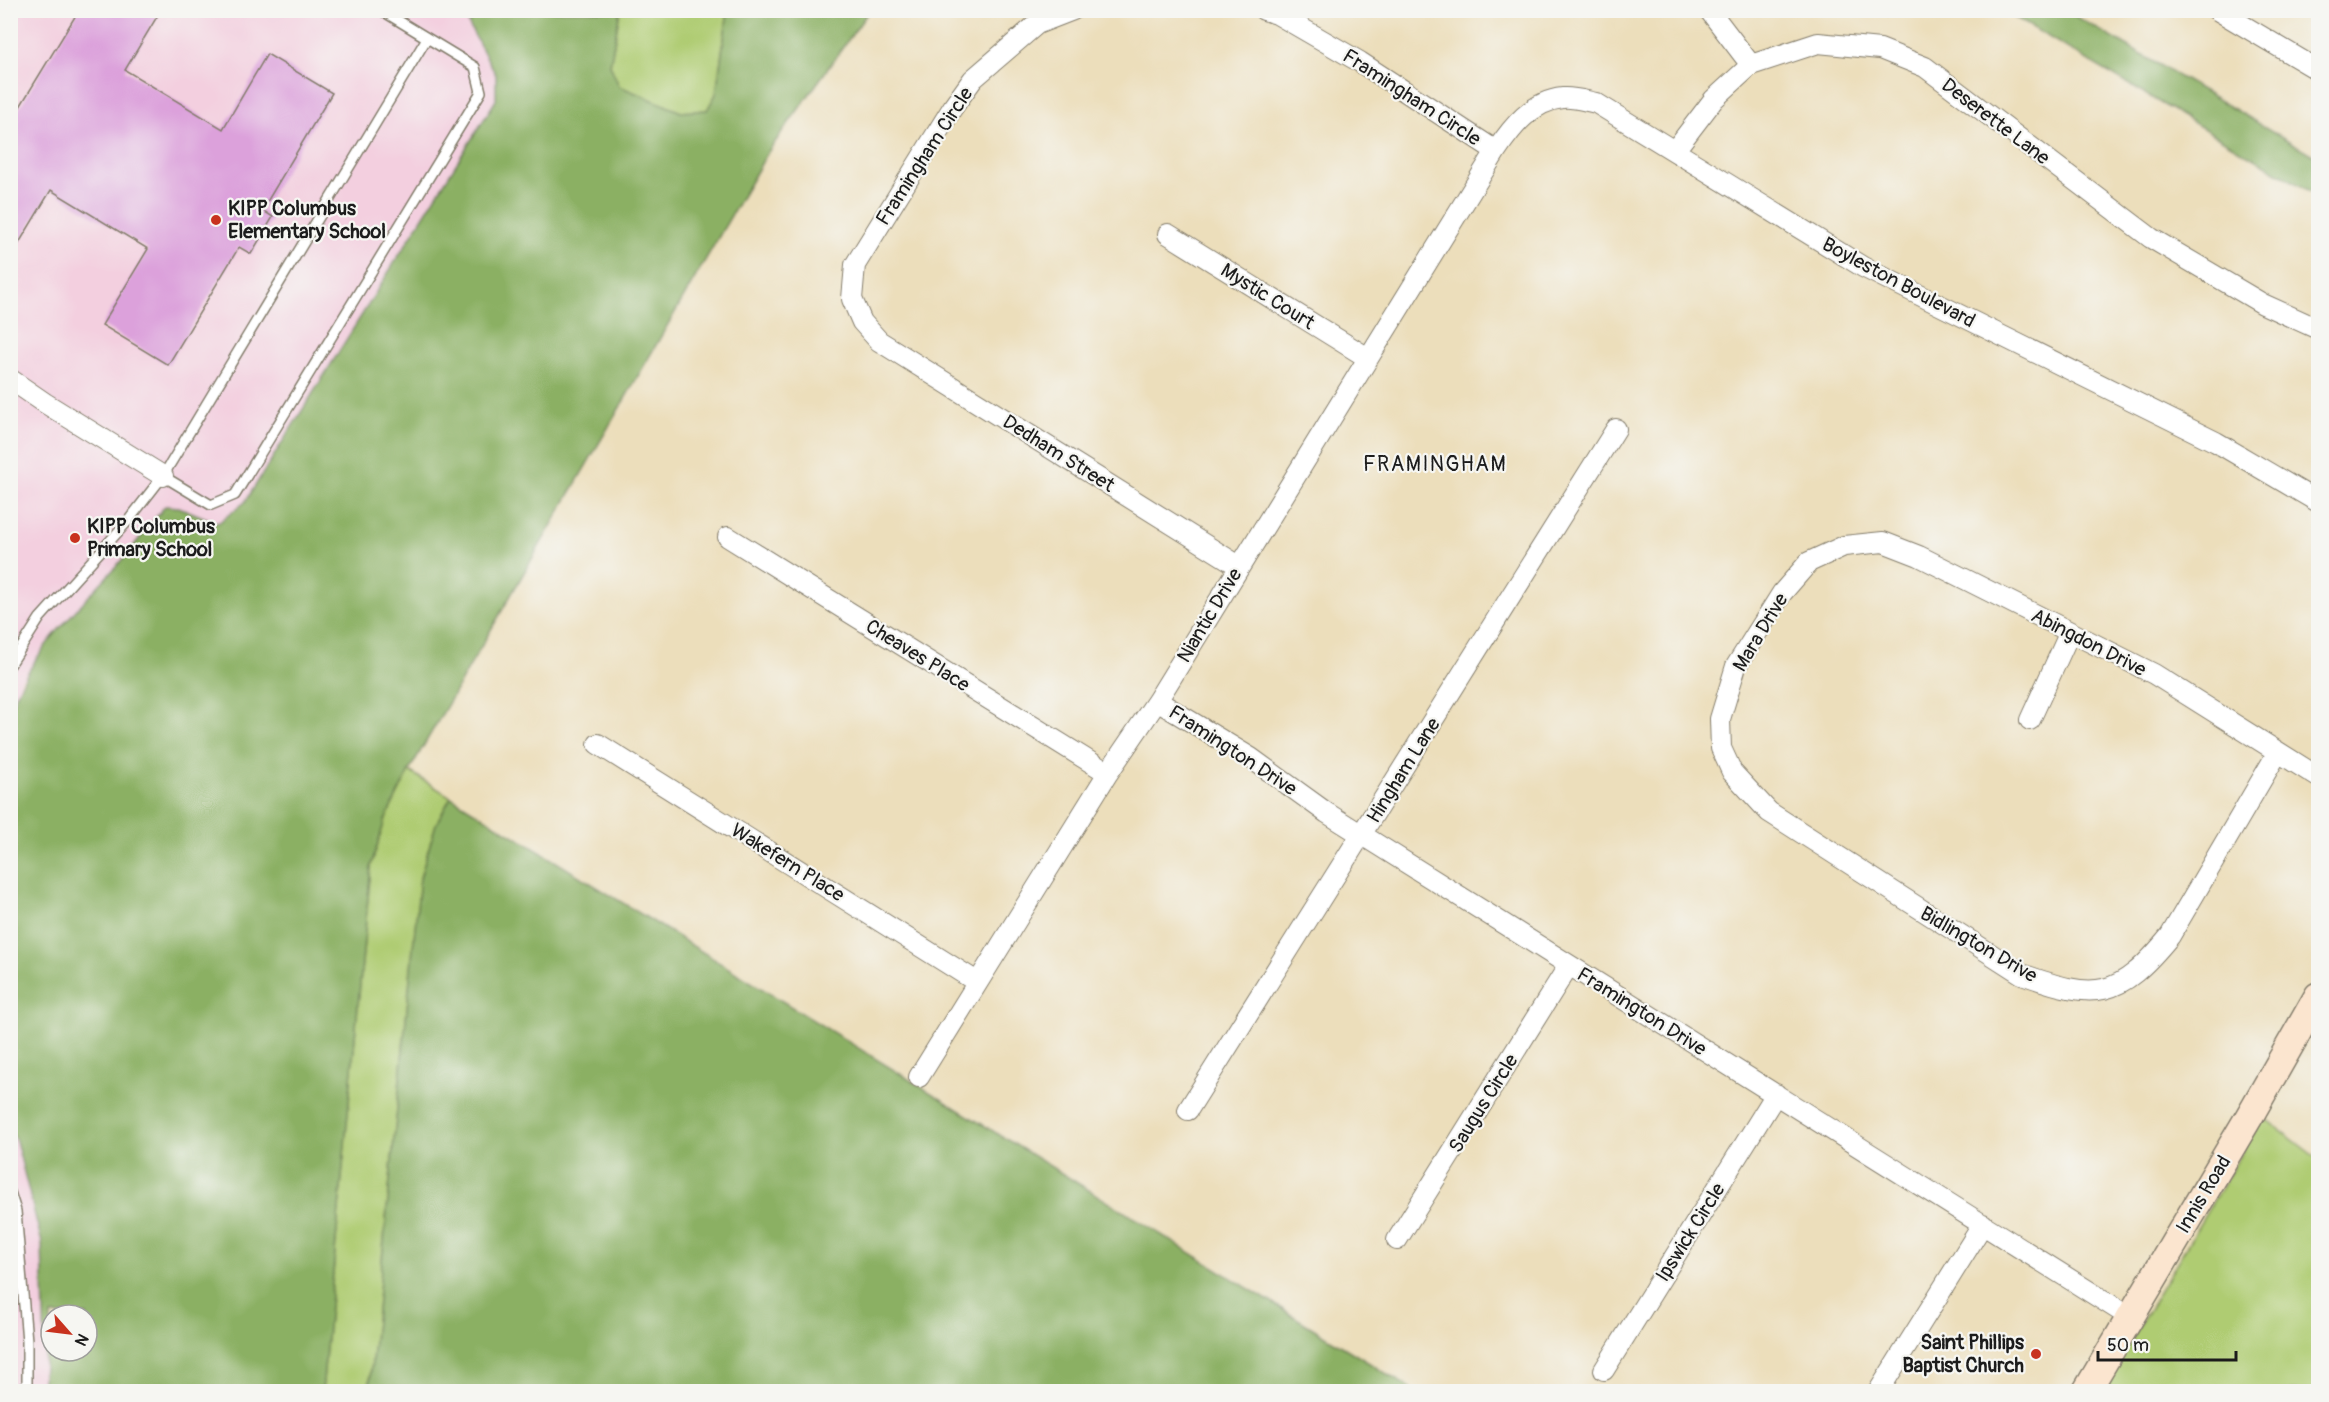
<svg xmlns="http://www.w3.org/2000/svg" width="2329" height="1402" viewBox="0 0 2329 1402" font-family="Pangolin,sans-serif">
<rect width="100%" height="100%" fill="#f6f6f2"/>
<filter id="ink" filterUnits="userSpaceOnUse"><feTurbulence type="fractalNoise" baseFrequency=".0167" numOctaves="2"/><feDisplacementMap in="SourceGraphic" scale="12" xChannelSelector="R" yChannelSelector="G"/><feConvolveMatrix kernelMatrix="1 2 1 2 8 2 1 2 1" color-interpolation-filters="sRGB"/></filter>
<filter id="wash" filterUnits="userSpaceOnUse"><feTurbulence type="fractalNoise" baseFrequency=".008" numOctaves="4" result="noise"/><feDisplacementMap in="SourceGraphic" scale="24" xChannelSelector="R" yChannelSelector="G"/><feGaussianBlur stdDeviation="1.35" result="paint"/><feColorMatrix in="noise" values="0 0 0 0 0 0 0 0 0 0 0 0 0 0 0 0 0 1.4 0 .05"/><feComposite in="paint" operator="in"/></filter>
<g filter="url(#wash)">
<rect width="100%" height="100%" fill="#ecdebb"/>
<path fill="#f3cfdf" d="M 445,10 L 468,23 L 496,75 L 496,100 L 477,131 L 245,503 L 218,523 L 179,507 L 114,569 L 59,628 L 22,679 L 11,707 L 11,11 Z
M 10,1129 L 16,1141 L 42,1243 L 45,1352 L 42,1391 L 11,1391 Z"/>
<path fill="#afcc72" stroke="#667447" stroke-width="1.5" d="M 620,11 L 728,11 L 716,94 L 707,110 L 681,112 L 619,86 L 610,65 Z
M 409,771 L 451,797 L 436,824 L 420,878 L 369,1391 L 322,1392 L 371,866 L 385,820 Z
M 2263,1117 L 2318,1159 L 2318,1391 L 2100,1392 Z"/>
<path fill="#8bb064" stroke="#546640" stroke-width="1.5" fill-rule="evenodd" d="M 482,11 L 620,11 L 610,65 L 619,86 L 681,112 L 707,110 L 716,94 L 728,11 L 869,11 L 768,152 L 409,771 L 385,820 L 371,866 L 322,1391 L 42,1391 L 45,1352 L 42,1243 L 16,1141 L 10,1129 L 11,707 C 33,650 72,615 112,571 C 131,550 148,528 165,506 L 179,507 L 218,523 L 245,502 L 496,100 L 496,75 L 468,23 L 478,17 ZM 51,1315 L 87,1315 L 87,1351 L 51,1351 Z
M 2004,11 L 2067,11 L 2318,158 L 2318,196 Z
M 451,797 L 1410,1388 L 1411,1391 L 369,1392 L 420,878 L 436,824 Z"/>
<g id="blocks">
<path fill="#dca1db" d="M 79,10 L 161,10 L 125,70 L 223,129 L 267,54 L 332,93 L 262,210 L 273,217 L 251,254 L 239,247 L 168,365 L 102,325 L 148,249 L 51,190 L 10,258 L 10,123 Z"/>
</g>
</g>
<g filter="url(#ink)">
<use href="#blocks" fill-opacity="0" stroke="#847d6c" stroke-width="1.5"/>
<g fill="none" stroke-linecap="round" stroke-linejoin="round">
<g stroke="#847d6c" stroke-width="12">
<path id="service" d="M 10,11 L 11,10
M 163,476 L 211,505 L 235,495 L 481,92 L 475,67 L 381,10
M 10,665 L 40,618 L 128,521 L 163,476 L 427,38
M 10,1192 L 16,1211 L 27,1341 L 27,1392"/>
</g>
<g stroke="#847d6c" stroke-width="22">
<path id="minor" d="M 1073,10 L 1037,24 L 973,79 L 953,107 L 855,265 L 852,299 L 862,322 L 879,341 L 1239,566
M 1264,10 L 1277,14 L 1360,62 L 1496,151
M 1709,10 L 1751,65
M 2217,10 L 2318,70
M 1675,150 L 1714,99 L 1751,65 L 1818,43 L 1880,49 L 1925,67 L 2151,238 L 2263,304 L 2318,329
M 1168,234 L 1368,358
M 10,379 L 45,403 L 163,476
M 728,537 L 1108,773
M 1157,701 L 1251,758 L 1327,813 L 2130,1317
M 2030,720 L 2070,632
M 598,744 L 977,982
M 2278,752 L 2170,936 C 2118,999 2097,1001 2022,974 L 1769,812 L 1732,772 L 1721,748 L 1720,719 L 1736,666 L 1782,593 L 1809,562 L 1844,546 L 1883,542 L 1919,556 L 2154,674 L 2318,777
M 919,1077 L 1108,773 L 1157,701 L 1496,151 C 1512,127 1532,101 1563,98 C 1573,97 1586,101 1596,103 L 1863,267 L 2216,442 L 2318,502
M 1188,1110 L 1616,429
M 1397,1240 L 1569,965
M 1604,1370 L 1776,1094
M 1878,1392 L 1983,1224"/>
</g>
<g stroke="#847d6c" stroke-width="30">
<path id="secondary" d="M 2086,1392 L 2249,1117 L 2318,996"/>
</g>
<use href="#service" stroke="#fff" stroke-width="9"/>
<use href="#minor" stroke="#fff" stroke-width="20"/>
<use href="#secondary" stroke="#fbe5cf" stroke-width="27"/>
</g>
</g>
<g fill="#c8321e" stroke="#f6f6f2" stroke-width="2">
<circle cx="216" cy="220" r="6"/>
<circle cx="75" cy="538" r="6"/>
<circle cx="2036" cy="1354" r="6"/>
</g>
<g text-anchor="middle" stroke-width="4.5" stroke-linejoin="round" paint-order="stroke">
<g font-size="20" fill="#1c1c1c" stroke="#f6f6f2">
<text transform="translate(1412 97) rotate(33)" y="7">Framingham Circle</text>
<text transform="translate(1996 121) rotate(37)" y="7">Deserette Lane</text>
<text transform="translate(924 156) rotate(-57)" y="7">Framingham Circle</text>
<text transform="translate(1899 282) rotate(28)" y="7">Boyleston Boulevard</text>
<text transform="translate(1268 296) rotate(32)" y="7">Mystic Court</text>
<text transform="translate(1059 453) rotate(32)" y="7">Dedham Street</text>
<text transform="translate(1209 615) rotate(-59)" y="7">Niantic Drive</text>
<text transform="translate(1760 632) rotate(-59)" y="7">Mara Drive</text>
<text transform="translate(2089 642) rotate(27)" y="7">Abingdon Drive</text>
<text transform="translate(918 655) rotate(32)" y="7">Cheaves Place</text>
<text transform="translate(1233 750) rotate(33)" y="7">Framington Drive</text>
<text transform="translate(1403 770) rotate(-58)" y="7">Hingham Lane</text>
<text transform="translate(788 862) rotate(32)" y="7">Wakefern Place</text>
<text transform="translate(1979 944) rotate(30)" y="7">Bidlington Drive</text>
<text transform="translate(1642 1011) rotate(32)" y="7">Framington Drive</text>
<text transform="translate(1483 1103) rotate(-58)" y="7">Saugus Circle</text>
<text transform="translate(2203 1194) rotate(-59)" y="7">Innis Road</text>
<text transform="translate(1690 1232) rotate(-58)" y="7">Ipswick Circle</text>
</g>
<g font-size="20" font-weight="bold" fill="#1c1c1c" stroke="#f6f6f2" text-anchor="start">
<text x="228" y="215">KIPP Columbus<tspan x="228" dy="23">Elementary School</tspan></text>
<text x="87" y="533">KIPP Columbus<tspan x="87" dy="23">Primary School</tspan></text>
<text x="2024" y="1349" text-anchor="end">Saint Phillips<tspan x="2024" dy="23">Baptist Church</tspan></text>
</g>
<g font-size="21" letter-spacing="1.5" fill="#1c1c1c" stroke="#f6f6f2">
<text x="1435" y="471">FRAMINGHAM</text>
</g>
</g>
<rect width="2329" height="1402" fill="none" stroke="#f6f6f2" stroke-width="36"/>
<g transform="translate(69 1333) rotate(118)"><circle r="28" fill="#f6f6f2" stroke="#9f9f9c" stroke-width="1.5"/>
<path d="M0-4.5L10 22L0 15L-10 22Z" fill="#c8321e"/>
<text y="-9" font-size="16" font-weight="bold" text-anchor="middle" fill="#1c1c1c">N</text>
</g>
<path d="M2098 1351v9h138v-9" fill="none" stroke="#1c1c1c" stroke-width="3"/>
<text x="2107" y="1351" font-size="18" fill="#1c1c1c" stroke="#f6f6f2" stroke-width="4.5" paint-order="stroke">50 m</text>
</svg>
